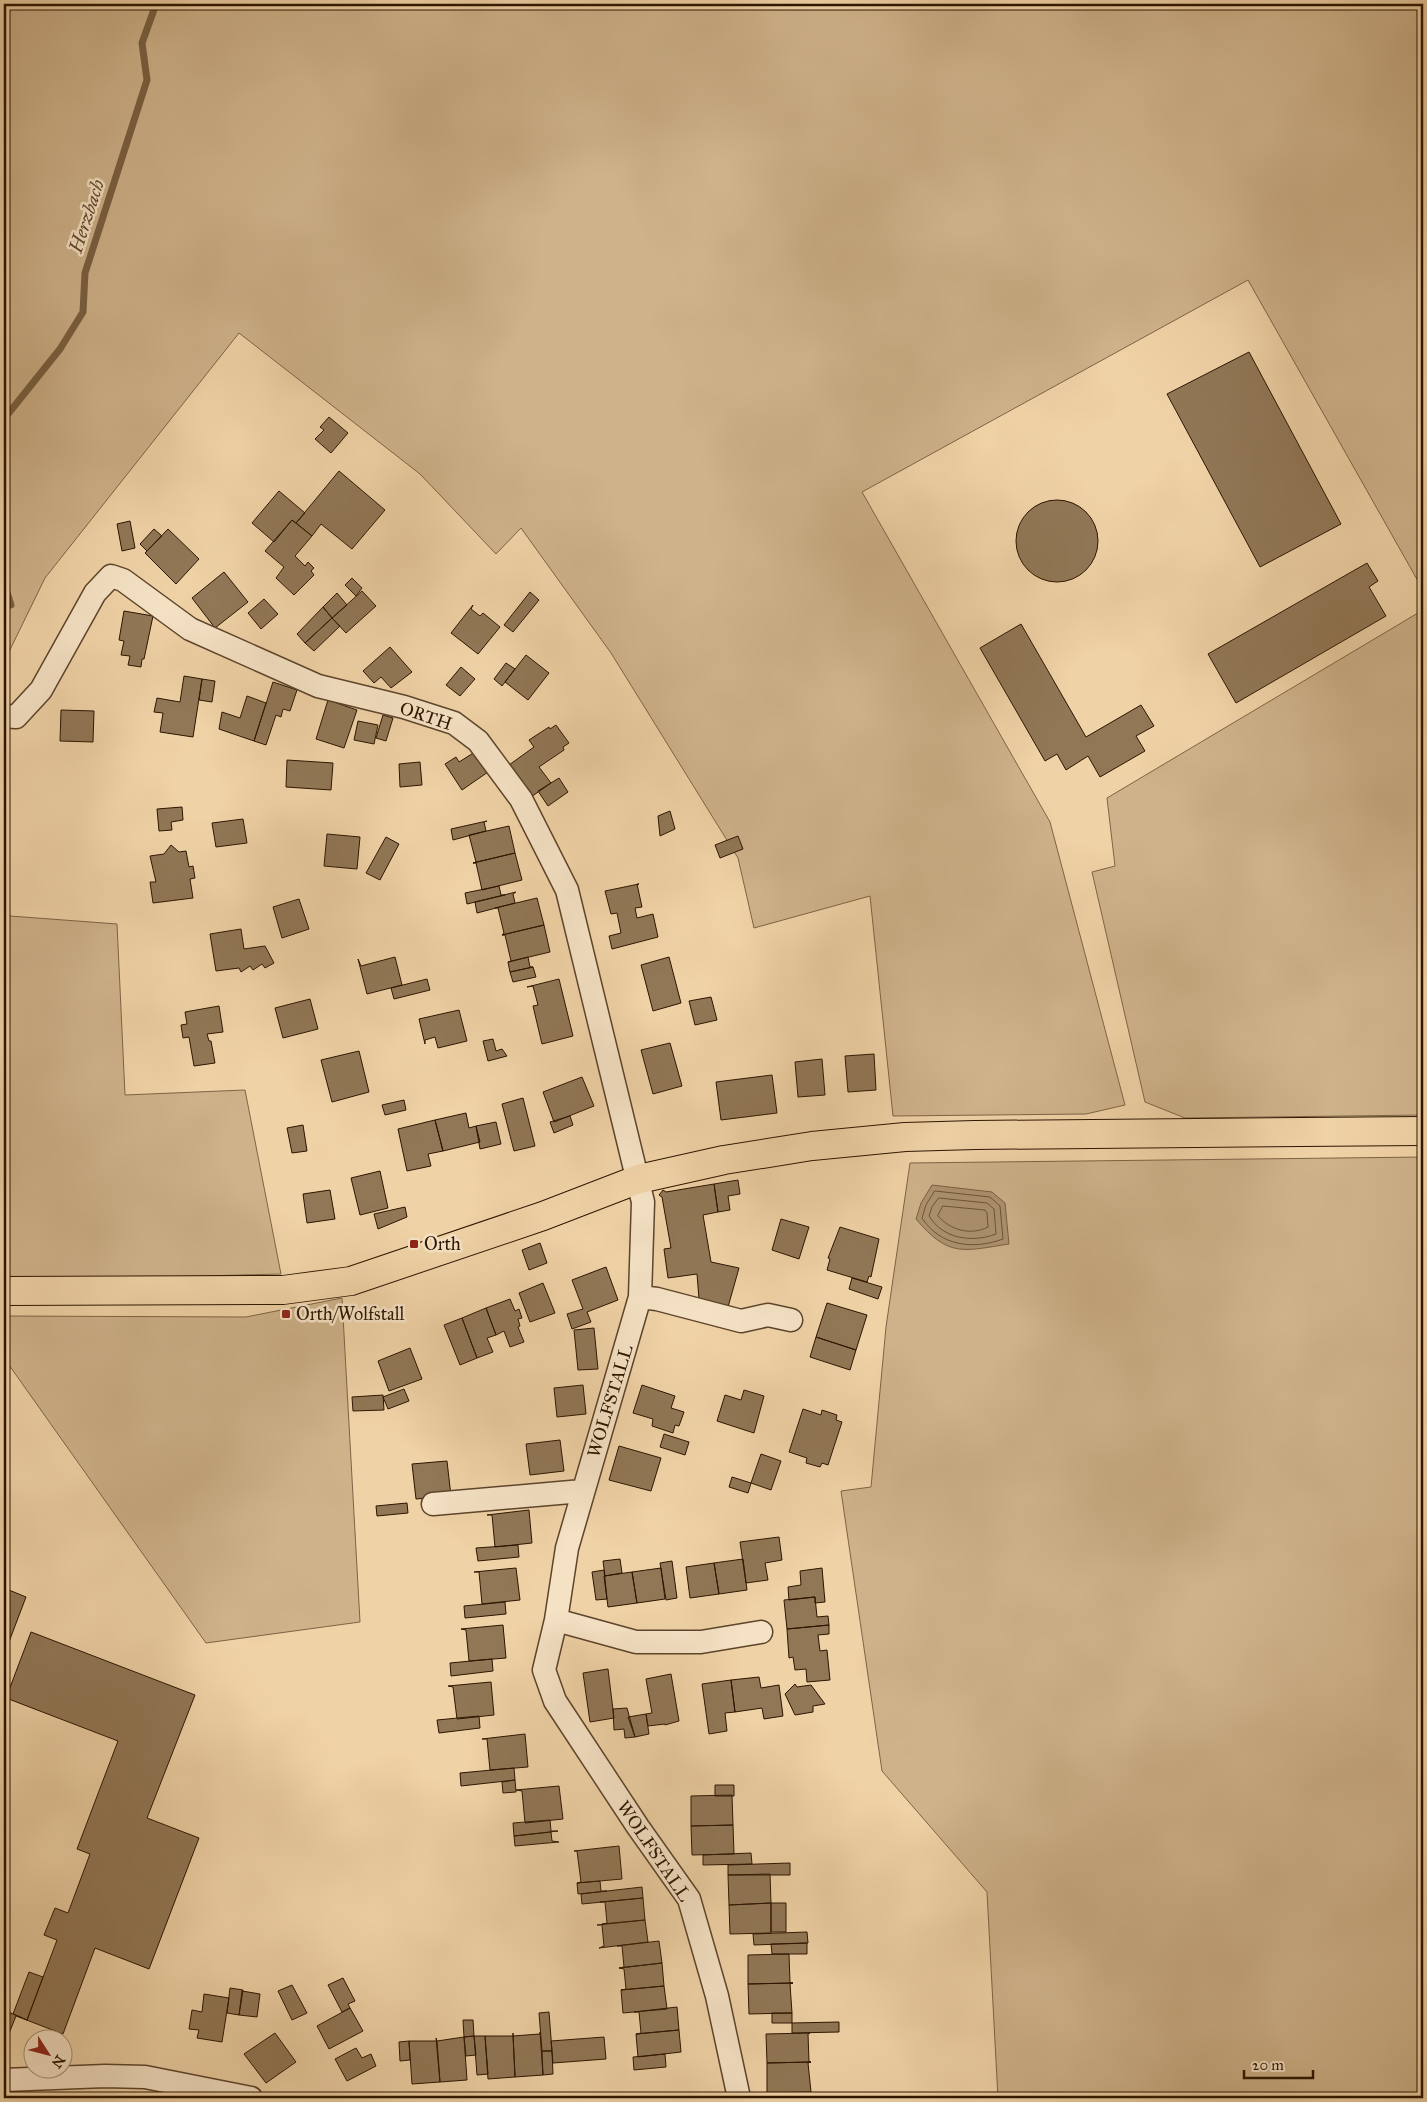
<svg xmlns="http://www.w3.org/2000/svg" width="1427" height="2102" viewBox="0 0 1427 2102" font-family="'IM FELL Great Primer',serif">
<rect width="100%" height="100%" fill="#efd2a6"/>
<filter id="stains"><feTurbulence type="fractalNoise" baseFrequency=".004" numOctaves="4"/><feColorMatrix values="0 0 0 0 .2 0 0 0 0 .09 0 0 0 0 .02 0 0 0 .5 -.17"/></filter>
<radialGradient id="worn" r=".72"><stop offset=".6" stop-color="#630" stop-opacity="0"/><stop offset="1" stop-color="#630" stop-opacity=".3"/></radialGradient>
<path fill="#ceb28a" stroke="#7d6445" d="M 4,4 L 1423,4 L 1423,590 L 1248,280 L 862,492 L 1050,822 L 1125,1105 L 1086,1114 L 893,1116 L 870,896 L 754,928 L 738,858 L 611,653 L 521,528 L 496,554 L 420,474 L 239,333 L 45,578 L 4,662 Z
M 1423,610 L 1423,1115 L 1185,1118 L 1145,1102 L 1092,872 L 1115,866 L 1107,798 Z
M 4,901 L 10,916 L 117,924 L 125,1095 L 245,1090 L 281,1274 L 4,1281 Z
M 1423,1157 L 1423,2098 L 998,2098 L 987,1892 L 882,1771 L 841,1491 L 871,1487 L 886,1327 L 910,1163 Z
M 342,1298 L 360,1622 L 206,1643 L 4,1358 L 4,1316 L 246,1317 Z"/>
<path fill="#ad926e" stroke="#796042" d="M 932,1185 L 992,1192 L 1005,1203 L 1009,1244 C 963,1251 949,1258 916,1219 L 921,1203 Z"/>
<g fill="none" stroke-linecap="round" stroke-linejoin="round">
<path stroke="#6c5437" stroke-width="1" d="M 935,1191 L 990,1197 L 1000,1206 L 1003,1239 C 973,1250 940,1246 922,1218 L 926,1205 Z
M 939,1198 L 987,1203 L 994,1209 L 996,1234 C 972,1243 943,1239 929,1216 L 932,1207 Z
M 943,1206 L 985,1210 L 987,1213 L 988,1227 C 971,1236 950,1230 938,1216 Z"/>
<path stroke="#796042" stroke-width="7" d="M 4,419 L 60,349 L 83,312 L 85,273 L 147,80 L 142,43 L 156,4
M 4,583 L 11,605"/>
</g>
<path fill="#917756" stroke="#2c1500" d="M 1249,352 L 1341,524 L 1260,567 L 1167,394 Z
M 329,417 L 348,433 L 331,453 L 315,439 L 324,430 L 320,427 Z
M 339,471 L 385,510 L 352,549 L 321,524 L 312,536 L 296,523 Z
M 279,491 L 305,513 L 296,523 L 292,520 L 274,542 L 252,523 Z
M1016 541a41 41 0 1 1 82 0a41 41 0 1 1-82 0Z
M 292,520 L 312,536 L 295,556 L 305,566 L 308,562 L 314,568 L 311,571 L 314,575 L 294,595 L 276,578 L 284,567 L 265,551 Z
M 130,521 L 135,548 L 122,551 L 117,524 Z
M 154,529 L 162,536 L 147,551 L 140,544 Z
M 168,529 L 199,559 L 176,584 L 145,553 Z
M 1367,563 L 1378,581 L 1369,587 L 1386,616 L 1236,703 L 1208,654 Z
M 224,572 L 248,602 L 215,628 L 192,598 Z
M 352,578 L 362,588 L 356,596 L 345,585 Z
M 362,591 L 376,606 L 346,633 L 332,618 Z
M 530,592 L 539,600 L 513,632 L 504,625 Z
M 337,593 L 347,605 L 332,618 L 323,607 Z
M 264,599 L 278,614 L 261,629 L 248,613 Z
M 473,605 L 471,609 L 480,616 L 483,613 L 500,627 L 478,654 L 451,633 Z
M 323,607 L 332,618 L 305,643 L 297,634 Z
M 124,611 L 153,616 L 144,659 L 142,659 L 141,667 L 128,665 L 130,656 L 121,655 L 124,641 L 119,640 Z
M 332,618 L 340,626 L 314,651 L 305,643 Z
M 1021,624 L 1086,737 L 1141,705 L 1154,726 L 1136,736 L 1145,751 L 1100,777 L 1088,756 L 1066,770 L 1057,754 L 1045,761 L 980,648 Z
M 390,647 L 412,672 L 391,688 L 381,677 L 374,683 L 363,671 Z
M 526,655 L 549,673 L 528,700 L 505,682 Z
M 506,663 L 515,669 L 502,686 L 494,679 Z
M 461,667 L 475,679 L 460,696 L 446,685 Z
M 184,676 L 202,679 L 193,737 L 160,732 L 163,713 L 154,712 L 157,698 L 180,702 Z
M 202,679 L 215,681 L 212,702 L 199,700 Z
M 273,682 L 297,690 L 290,711 L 283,709 L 281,717 L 276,715 L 266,745 L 254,741 Z
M 247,696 L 266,703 L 254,741 L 219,729 L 222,712 L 240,718 Z
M 328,700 L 357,710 L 344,748 L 316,739 Z
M 61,710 L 94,711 L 93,742 L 60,741 Z
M 383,715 L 393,718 L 386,741 L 376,738 Z
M 358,721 L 378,725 L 374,744 L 354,740 Z
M 556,725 L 569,743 L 563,747 L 564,750 L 539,767 L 551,783 L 531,797 L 509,765 L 534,747 L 529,740 L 549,727 L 550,729 Z
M 475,752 L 488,772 L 462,790 L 445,764 L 456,757 L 459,762 Z
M 287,760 L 333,763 L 331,790 L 286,787 Z
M 420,762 L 422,785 L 400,787 L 399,764 Z
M 559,778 L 568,792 L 548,806 L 538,791 Z
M 182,807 L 183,820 L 171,822 L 172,830 L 159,831 L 157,809 Z
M 670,811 L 675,829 L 660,836 L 658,816 Z
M 243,819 L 247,843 L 216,847 L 212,823 Z
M 487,821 L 484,822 L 486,831 L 453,840 L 451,829 Z
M 509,826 L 515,853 L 473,863 L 476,862 L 469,835 Z
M 327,834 L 360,837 L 357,869 L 324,866 Z
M 738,836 L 743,849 L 720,858 L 715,845 Z
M 386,837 L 399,844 L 380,880 L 366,873 Z
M 171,845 L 179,852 L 186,851 L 189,867 L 193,866 L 195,878 L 190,879 L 193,898 L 153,903 L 150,882 L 156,882 L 150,856 L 164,854 Z
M 515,853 L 522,880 L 482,890 L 476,863 L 473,863 Z
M 639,884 L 637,884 L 642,907 L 635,908 L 637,918 L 653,914 L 658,937 L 612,949 L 609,936 L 621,933 L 617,913 L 611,914 L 605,891 Z
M 499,886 L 501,895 L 505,895 L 467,904 L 465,893 Z
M 516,892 L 513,894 L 515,903 L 477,913 L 475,902 Z
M 537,898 L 544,925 L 502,935 L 504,933 L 498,908 L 495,908 Z
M 299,899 L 309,929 L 282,938 L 273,907 Z
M 544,925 L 550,952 L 508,962 L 511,961 L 505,935 L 502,935 Z
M 241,929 L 244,949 L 265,946 L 274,963 L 265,968 L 262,964 L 253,970 L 250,966 L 241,972 L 239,968 L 216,971 L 210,934 Z
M 395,957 L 402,985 L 367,994 L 358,959 L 361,966 Z
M 528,957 L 530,967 L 533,967 L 510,972 L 508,962 Z
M 669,957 L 681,1003 L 653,1011 L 641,965 Z
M 533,967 L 536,977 L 513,982 L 510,972 Z
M 427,979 L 430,990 L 394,999 L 391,988 Z
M 559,979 L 573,1036 L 542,1044 L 533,1006 L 538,1005 L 533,986 L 527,987 Z
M 711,997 L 717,1020 L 695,1025 L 689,1001 Z
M 310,999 L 318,1029 L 283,1038 L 275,1008 Z
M 219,1006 L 223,1032 L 207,1034 L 209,1041 L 211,1041 L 215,1063 L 194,1066 L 189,1037 L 183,1038 L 181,1025 L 187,1024 L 185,1012 Z
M 459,1010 L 467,1041 L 438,1048 L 435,1037 L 425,1040 L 425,1044 L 419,1019 Z
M 493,1039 L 496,1051 L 502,1049 L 507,1056 L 488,1061 L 483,1041 Z
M 670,1043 L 682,1086 L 653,1094 L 641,1050 Z
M 359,1051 L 369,1092 L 332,1102 L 321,1060 Z
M 874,1054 L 876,1090 L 848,1092 L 845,1056 Z
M 822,1059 L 825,1095 L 798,1097 L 795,1062 Z
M 772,1075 L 777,1113 L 721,1120 L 716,1082 Z
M 582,1077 L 594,1106 L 554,1122 L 543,1092 Z
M 523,1098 L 535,1146 L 514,1151 L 502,1104 Z
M 404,1100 L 406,1110 L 385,1115 L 382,1105 Z
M 466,1113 L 469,1128 L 476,1126 L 480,1142 L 443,1151 L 435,1120 Z
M 570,1116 L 573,1125 L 554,1133 L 550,1122 Z
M 435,1120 L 443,1151 L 428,1154 L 431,1166 L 407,1171 L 398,1129 Z
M 496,1122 L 501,1144 L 480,1149 L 476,1126 Z
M 303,1125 L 307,1151 L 292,1153 L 287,1128 Z
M 380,1171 L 388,1208 L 360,1215 L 351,1178 Z
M 738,1180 L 740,1194 L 728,1196 L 730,1210 L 718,1212 L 714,1184 Z
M 714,1184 L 718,1212 L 703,1215 L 711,1262 L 739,1268 L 728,1307 L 699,1299 L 697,1274 L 668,1278 L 664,1249 L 671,1248 L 662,1197 L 659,1195 L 663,1190 L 666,1192 Z
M 330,1190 L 335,1219 L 307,1223 L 303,1194 Z
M 405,1207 L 407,1217 L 378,1229 L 374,1214 Z
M 781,1219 L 809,1227 L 799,1259 L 772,1250 Z
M 840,1227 L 879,1239 L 871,1277 L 869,1276 L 867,1282 L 827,1270 L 830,1259 L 828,1258 Z
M 540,1243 L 547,1263 L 529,1270 L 522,1250 Z
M 606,1267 L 618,1300 L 587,1312 L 591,1322 L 572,1329 L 567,1314 L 583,1309 L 572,1280 Z
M 852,1278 L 882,1287 L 878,1299 L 849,1289 Z
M 543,1283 L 555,1313 L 530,1322 L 519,1293 Z
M 510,1299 L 515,1311 L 519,1309 L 522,1318 L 518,1319 L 520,1326 L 518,1327 L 524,1342 L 510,1347 L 504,1331 L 496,1335 L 486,1308 Z
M 827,1303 L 867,1315 L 856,1350 L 816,1337 Z
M 486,1308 L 496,1335 L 487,1338 L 493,1352 L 477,1358 L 462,1318 Z
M 462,1318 L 477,1358 L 460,1365 L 444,1325 Z
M 594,1328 L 598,1369 L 578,1370 L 574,1330 Z
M 816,1337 L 856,1350 L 850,1370 L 810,1357 Z
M 410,1348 L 422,1379 L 389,1391 L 378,1361 Z
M 583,1385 L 586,1414 L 557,1417 L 554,1388 Z
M 642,1385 L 675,1396 L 671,1408 L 684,1412 L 679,1426 L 675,1425 L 673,1433 L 652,1426 L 653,1419 L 633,1413 Z
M 404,1389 L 409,1401 L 388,1409 L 383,1397 Z
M 744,1390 L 764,1396 L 754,1433 L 717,1421 L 725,1395 L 741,1400 Z
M 383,1395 L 384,1410 L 353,1411 L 352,1397 Z
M 803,1409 L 821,1415 L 822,1410 L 837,1415 L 836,1420 L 842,1422 L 828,1465 L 822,1463 L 820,1467 L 806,1463 L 807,1458 L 789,1452 Z
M 664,1434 L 689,1442 L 685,1455 L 660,1447 Z
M 560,1440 L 564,1471 L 530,1475 L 526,1444 Z
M 619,1446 L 661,1458 L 651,1491 L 609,1480 Z
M 761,1454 L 781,1461 L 771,1490 L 751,1483 Z
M 447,1461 L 451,1496 L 416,1499 L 412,1464 Z
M 732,1477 L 751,1483 L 748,1493 L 729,1487 Z
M 407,1503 L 408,1513 L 377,1516 L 376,1506 Z
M 529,1510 L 532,1543 L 495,1547 L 492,1515 L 487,1515 Z
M 779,1537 L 782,1560 L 765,1563 L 768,1580 L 746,1583 L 740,1542 Z
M 518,1545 L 519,1557 L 478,1561 L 476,1548 Z
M 620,1559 L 622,1573 L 605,1576 L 603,1561 Z
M 743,1559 L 747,1590 L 719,1594 L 714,1563 Z
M 672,1561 L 677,1598 L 666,1600 L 660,1563 Z
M 714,1563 L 719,1594 L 690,1598 L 686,1567 Z
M 516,1568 L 520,1600 L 482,1604 L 479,1572 L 474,1572 Z
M 661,1568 L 665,1599 L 637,1603 L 632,1572 Z
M 822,1568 L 825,1602 L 815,1603 L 815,1597 L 789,1600 L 788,1587 L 801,1585 L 800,1571 Z
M 604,1570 L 607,1599 L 596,1600 L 592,1572 Z
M 632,1572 L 637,1603 L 608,1607 L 604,1576 Z
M 4,1588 L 26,1597 L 4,1655 Z
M 815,1597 L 817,1617 L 828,1616 L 829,1625 L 787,1629 L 784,1600 Z
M 505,1602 L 506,1614 L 465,1618 L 464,1606 Z
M 503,1625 L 506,1658 L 469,1661 L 466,1630 L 461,1629 Z
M 829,1625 L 829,1634 L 818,1635 L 820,1651 L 827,1650 L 830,1680 L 807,1682 L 806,1669 L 795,1670 L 793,1657 L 789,1658 L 787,1629 Z
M 31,1632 L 195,1695 L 147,1818 L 199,1838 L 149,1969 L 95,1948 L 63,2034 L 16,2016 L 8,2036 L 4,2035 L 4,2010 L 27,2020 L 57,1940 L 44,1935 L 55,1908 L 68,1913 L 90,1854 L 77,1849 L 118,1741 L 6,1698 Z
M 492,1659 L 493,1671 L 451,1676 L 450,1663 Z
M 608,1669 L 614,1718 L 590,1722 L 583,1673 Z
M 671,1674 L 679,1721 L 665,1725 L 665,1724 L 648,1726 L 646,1714 L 652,1713 L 646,1679 Z
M 759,1677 L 761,1688 L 779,1685 L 783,1716 L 764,1719 L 762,1708 L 735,1712 L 731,1680 Z
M 731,1680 L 735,1712 L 725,1713 L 727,1731 L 709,1734 L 702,1684 Z
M 491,1682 L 494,1715 L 457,1719 L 453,1687 L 448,1686 Z
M 795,1684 L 797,1687 L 811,1685 L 825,1704 L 813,1706 L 813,1712 L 795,1715 L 785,1694 Z
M 627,1708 L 635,1737 L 625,1738 L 624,1729 L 614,1730 L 613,1709 Z
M 646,1714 L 649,1734 L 635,1737 L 628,1717 Z
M 479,1716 L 480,1728 L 439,1733 L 437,1720 Z
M 525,1734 L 528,1767 L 490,1770 L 487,1739 L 482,1739 Z
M 514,1768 L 515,1780 L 461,1786 L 460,1773 Z
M 515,1780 L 516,1792 L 503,1793 L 502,1782 Z
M 715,1785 L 734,1785 L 734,1796 L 715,1796 Z
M 559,1786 L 563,1819 L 525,1823 L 522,1791 L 516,1790 Z
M 732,1795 L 733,1825 L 691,1826 L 691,1796 Z
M 550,1820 L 551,1831 L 558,1831 L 514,1836 L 513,1823 Z
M 733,1825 L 734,1854 L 692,1855 L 691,1826 Z
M 551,1832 L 552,1841 L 559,1842 L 515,1846 L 514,1836 Z
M 619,1846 L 622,1879 L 577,1883 L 581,1882 L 577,1851 L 574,1851 Z
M 751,1853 L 752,1864 L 703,1865 L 703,1855 Z
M 790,1863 L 790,1875 L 728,1875 L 728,1865 Z
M 770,1874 L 771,1903 L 729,1905 L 728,1875 Z
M 600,1881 L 601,1891 L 607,1891 L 578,1894 L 577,1883 Z
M 642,1887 L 643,1898 L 582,1904 L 581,1894 Z
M 643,1898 L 645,1920 L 602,1924 L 607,1923 L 605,1902 L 600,1902 Z
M 771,1903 L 771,1933 L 730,1934 L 729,1905 Z
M 771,1903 L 786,1903 L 786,1932 L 771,1932 Z
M 645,1920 L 648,1942 L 599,1948 L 604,1946 L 602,1925 L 597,1925 Z
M 807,1932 L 808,1943 L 754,1945 L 753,1934 Z
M 659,1941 L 662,1963 L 619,1968 L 624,1967 L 622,1946 L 617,1946 Z
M 807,1943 L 807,1954 L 772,1954 L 771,1944 Z
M 789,1954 L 790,1983 L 793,1983 L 748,1984 L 748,1955 Z
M 662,1963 L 664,1986 L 621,1990 L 626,1989 L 624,1969 L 619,1968 Z
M 29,1972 L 43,1977 L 27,2020 L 13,2014 Z
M 343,1978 L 355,2001 L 348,2004 L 350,2008 L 342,2012 L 328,1985 Z
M 793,1983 L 790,1984 L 792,2013 L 749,2014 L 748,1984 Z
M 292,1985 L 307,2013 L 292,2020 L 278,1991 Z
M 664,1986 L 667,2009 L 623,2013 L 621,1990 Z
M 230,1988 L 243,1990 L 239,2015 L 227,2013 Z
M 242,1991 L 260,1994 L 257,2017 L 239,2015 Z
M 204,1994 L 229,1998 L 222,2042 L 197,2038 L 199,2030 L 189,2029 L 192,2010 L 202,2012 Z
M 677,2007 L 679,2030 L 636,2034 L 641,2033 L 639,2012 L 634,2012 Z
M 350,2008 L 363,2031 L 329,2049 L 317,2026 Z
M 549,2012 L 552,2051 L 542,2051 L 539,2013 Z
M 772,2013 L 792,2013 L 792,2023 L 772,2023 Z
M 463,2020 L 473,2020 L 474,2036 L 464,2037 Z
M 839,2022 L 839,2032 L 792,2033 L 792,2023 Z
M 679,2030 L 681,2052 L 638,2057 L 636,2034 Z
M 540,2032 L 543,2075 L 515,2077 L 513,2033 L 513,2036 L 540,2034 Z
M 275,2033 L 296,2062 L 266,2083 L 244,2054 Z
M 810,2033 L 808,2034 L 809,2062 L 811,2062 L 767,2063 L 766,2034 Z
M 474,2036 L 476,2055 L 466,2056 L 464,2037 Z
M 474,2036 L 485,2036 L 488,2074 L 477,2075 Z
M 485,2036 L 513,2036 L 515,2077 L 488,2079 Z
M 464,2037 L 467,2080 L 440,2082 L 436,2038 L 437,2041 Z
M 604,2037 L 606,2059 L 553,2063 L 551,2041 Z
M 409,2041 L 410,2060 L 400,2061 L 399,2042 Z
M 409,2041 L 437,2041 L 440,2082 L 412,2084 Z
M 356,2048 L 362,2058 L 371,2054 L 376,2066 L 347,2081 L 335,2059 Z
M 542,2051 L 552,2051 L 553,2074 L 543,2075 Z
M 665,2054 L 666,2067 L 634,2070 L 633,2057 Z
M 811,2062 L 808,2063 L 811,2092 L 767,2093 L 767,2063 Z
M 810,2092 L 810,2095 L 832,2094 L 832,2098 L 809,2098 Z
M 832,2094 L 841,2094 L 841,2098 L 832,2098 Z"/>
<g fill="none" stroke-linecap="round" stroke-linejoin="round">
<g stroke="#5d442a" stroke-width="25">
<path id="minor" d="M 4,716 L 16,717 L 41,690 L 95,593 L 111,576 L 123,580 L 190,629 L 318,686 L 404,707 L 454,723 L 478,741 L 521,799 L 567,890 L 643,1202 L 640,1297 L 567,1548 L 556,1620 L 544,1670 L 555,1701 L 638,1827 L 689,1899 L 717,1996 L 739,2098
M 640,1297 L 657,1299 L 741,1321 L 768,1315 L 791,1320
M 433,1504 L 582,1491
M 556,1620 L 636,1642 L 701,1642 L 761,1632
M 4,2080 L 105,2076 L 145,2077 L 251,2098"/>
</g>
<g stroke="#2c1500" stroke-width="30">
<path id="major" d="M 4,1291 L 283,1290 L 351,1281 L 543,1216 L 639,1179 L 724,1160 L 812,1146 L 905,1137 L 975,1135 L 1423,1131"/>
</g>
<use href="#minor" stroke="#f5e2c5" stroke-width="22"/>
<use href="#major" stroke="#efd2a6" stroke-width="28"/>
</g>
<g fill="#8f2418" stroke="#f5e2c5" stroke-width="2">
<rect x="409" y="1239" width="10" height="10" rx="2.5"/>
<rect x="281" y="1309" width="10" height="10" rx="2.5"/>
</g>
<g text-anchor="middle" stroke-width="5" stroke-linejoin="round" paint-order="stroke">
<g font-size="18" fill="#2c1500" stroke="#f5e2c5">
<text transform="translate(426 716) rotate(19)" y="6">ORTH</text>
<text transform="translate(610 1401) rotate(-73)" y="6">WOLFSTALL</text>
<text transform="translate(654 1851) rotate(56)" y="6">WOLFSTALL</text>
</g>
<g font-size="18" fill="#2c1500" stroke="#f5e2c5" text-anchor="start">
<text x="424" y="1250">Orth</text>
<text x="296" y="1320">Orth/Wolfstall</text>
</g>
<g font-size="19" font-style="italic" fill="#60472c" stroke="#f5e2c5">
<text transform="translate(86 216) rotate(-72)" y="7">Herzbach</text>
</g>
</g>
<rect width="1427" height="2102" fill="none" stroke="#efd2a6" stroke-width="20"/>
<rect x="5" y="5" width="1417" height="2092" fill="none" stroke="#2c1500" stroke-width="2.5"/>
<rect x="10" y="10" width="1407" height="2082" fill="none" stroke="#2c1500"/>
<g transform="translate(48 2054) rotate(126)"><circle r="24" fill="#f5e2c5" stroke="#a59076"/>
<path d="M0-4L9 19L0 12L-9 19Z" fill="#8f2418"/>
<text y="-8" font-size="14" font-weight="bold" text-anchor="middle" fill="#2c1500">N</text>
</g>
<path d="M1244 2070v8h69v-8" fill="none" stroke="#2c1500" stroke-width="2.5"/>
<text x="1252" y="2070" font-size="15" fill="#2c1500" stroke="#f5e2c5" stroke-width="4" paint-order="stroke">20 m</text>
<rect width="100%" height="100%" filter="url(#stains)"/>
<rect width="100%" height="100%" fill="url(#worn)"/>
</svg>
